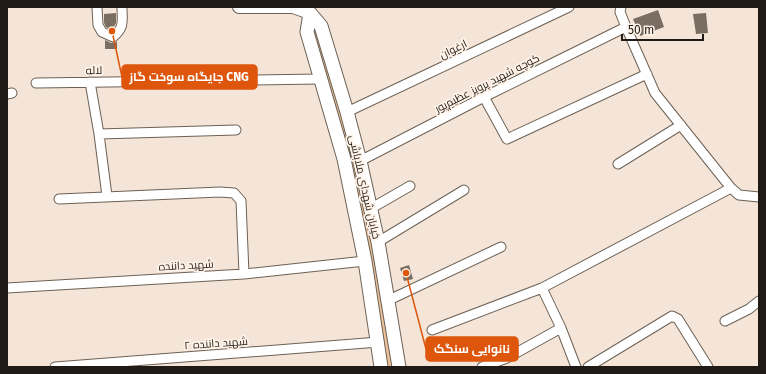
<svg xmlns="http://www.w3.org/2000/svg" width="766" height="374" viewBox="0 0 766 374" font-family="'Fira Sans',Cairo,sans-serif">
<rect width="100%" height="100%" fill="#f4e5d8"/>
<path fill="#e9c098" d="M 314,28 L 321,36 L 343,113 L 377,257 L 395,367 L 386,367 L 314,43 Z"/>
<path fill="#7a6d61" d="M 658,10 L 664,27 L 640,36 L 633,19 Z
M 116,13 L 116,23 L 112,30 L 106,27 L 104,23 L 104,14 Z
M 706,13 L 708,33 L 696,34 L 693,14 Z
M 105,40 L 111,43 L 117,42 L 117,49 L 105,49 Z
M 409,265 L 413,279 L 404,281 L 400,268 Z"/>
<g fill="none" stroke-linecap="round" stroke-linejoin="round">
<g stroke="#6d6155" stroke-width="11">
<path id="minor" d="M 97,7 L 98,25 L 102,32 L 113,37 C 125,27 122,21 122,7
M 621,7 L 620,12 L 626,27 L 655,93 L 731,188
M 90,82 L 99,134
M 36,83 L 320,79
M 7,94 L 12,93
M 484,97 L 507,139 L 647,74
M 347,112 L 569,7
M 360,161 L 484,97 L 626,27
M 618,164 L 681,125
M 107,196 L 99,134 L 236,130
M 59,199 L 220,192 L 234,193 L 241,201 L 244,274
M 370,209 L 410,186
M 378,242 L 464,190
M 7,288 L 244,274 L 365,261
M 389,300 L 501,247
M 725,321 L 749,309 L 759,301
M 561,328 L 576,367
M 432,330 L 542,288 L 731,188 L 739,195 L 759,197
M 55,367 L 379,342
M 482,367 L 507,358 L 561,328 L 542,288
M 588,367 L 672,316 L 678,319 L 708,367"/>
</g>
<g stroke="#6d6155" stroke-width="14">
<path id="tertiary" d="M 239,7 L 293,7 L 310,13"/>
</g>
<g stroke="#6d6155" stroke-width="15">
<path id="secondary" d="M 310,13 L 321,26 L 347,112 L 360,161 L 378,242 L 399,367
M 310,13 L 307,32 L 344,159 L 365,261 L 381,367"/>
</g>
<use href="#minor" stroke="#fff" stroke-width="9"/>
<use href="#tertiary" stroke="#fff" stroke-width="12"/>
<use href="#secondary" stroke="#fff" stroke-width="13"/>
</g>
<g text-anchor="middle" stroke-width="3.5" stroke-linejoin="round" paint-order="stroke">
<g font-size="11" fill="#1f1a15" stroke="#fff3e8">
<text transform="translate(453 49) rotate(-26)" y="4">ارغوان</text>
<text transform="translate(94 70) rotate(-1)" y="4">لاله</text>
<text transform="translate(487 83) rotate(-27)" y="4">کوچه شهید پرویز عظیم‌پور</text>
<text transform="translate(365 187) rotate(77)" y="4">خیابان شهدای ملاباشی</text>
<text transform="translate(186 265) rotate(-3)" y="4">شهید داننده</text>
<text transform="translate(216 343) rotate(-4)" y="4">شهید داننده ۲</text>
</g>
</g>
<path fill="none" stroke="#de560c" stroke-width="1.5" d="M112 31L122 77M406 273L426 349"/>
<g fill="#de560c" stroke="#fff3e8" stroke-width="1.5">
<circle cx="112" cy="31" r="4"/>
<circle cx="406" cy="273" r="4"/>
</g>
<g fill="#de560c" stroke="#de560c" stroke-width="1.5">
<rect x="122" y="65" width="135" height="24" rx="4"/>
<rect x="426" y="337" width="92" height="24" rx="4"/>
</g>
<g font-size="12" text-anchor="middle" font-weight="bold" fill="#fff">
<text x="189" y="81">جایگاه سوخت گاز CNG</text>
<text x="472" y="353">نانوایی سنگک</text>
</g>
<rect width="766" height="374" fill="none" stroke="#1f1a15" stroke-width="16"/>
<path d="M622 34v6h81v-6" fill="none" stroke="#1f1a15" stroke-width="2"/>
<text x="628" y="34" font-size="12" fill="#1f1a15" stroke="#fff3e8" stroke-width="3" paint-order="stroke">50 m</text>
</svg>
